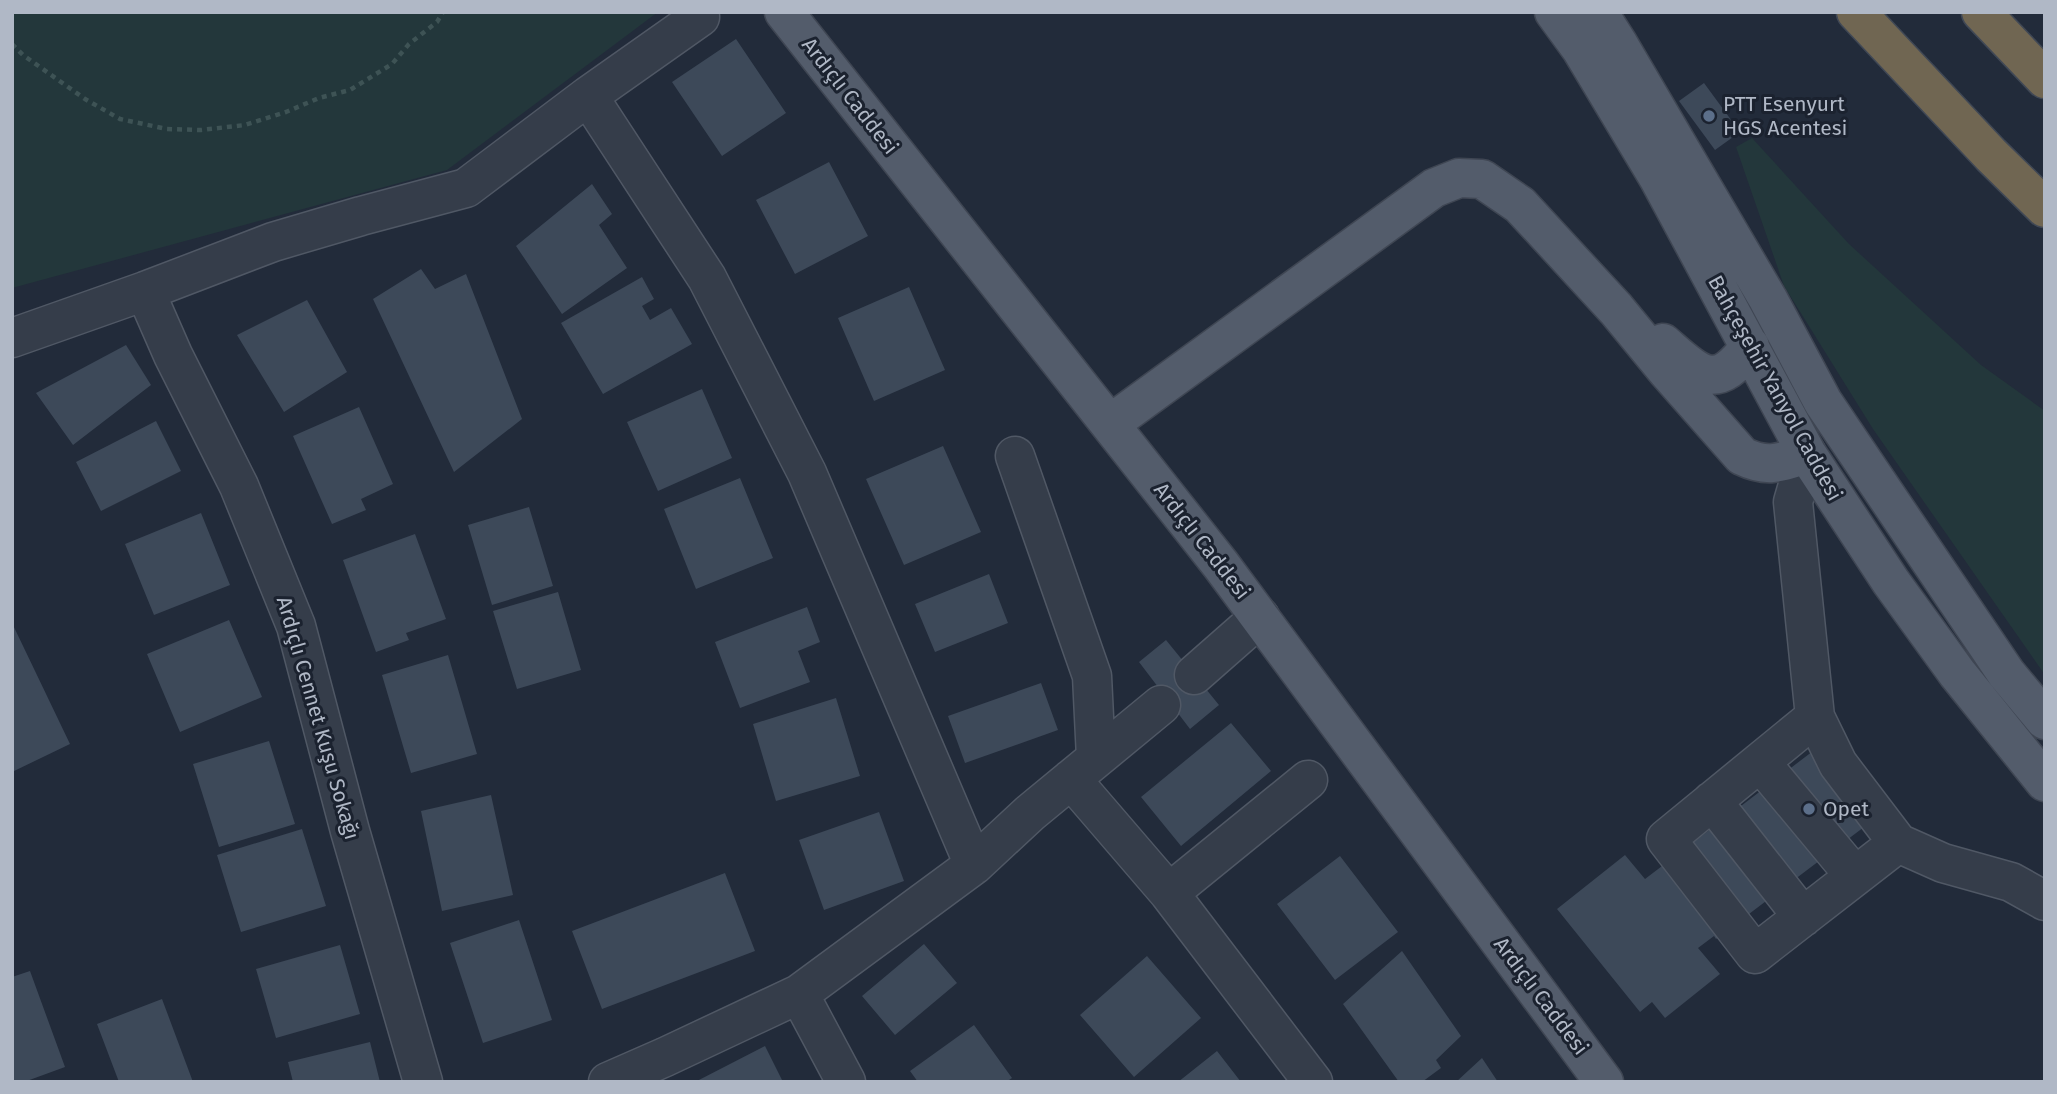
<svg xmlns="http://www.w3.org/2000/svg" width="2057" height="1094" viewBox="0 0 2057 1094" font-family="'Fira Sans',sans-serif">
<rect width="100%" height="100%" fill="#222b3a"/>
<path fill="#23373b" d="M 12,12 L 658,12 L 447,170 L 12,288 Z
M 1752,138 L 1849,244 L 1981,365 L 2045,411 L 2045,675 L 1873,429 L 1784,286 L 1736,147 Z"/>
<path fill="#3d4959" d="M 736,39 L 786,113 L 722,156 L 672,82 Z
M 1704,83 L 1740,132 L 1715,150 L 1679,101 Z
M 829,162 L 868,236 L 795,274 L 756,200 Z
M 592,184 L 612,214 L 599,225 L 627,268 L 562,314 L 516,246 Z
M 421,269 L 435,289 L 466,274 L 522,419 L 454,472 L 373,299 Z
M 642,277 L 654,299 L 642,306 L 650,320 L 671,308 L 692,344 L 603,394 L 561,323 Z
M 909,287 L 945,370 L 874,401 L 838,318 Z
M 307,300 L 347,372 L 284,412 L 237,335 Z
M 126,345 L 151,385 L 73,445 L 36,393 Z
M 702,389 L 732,458 L 658,491 L 627,422 Z
M 359,407 L 393,484 L 361,499 L 366,510 L 332,524 L 293,436 Z
M 156,421 L 181,471 L 101,511 L 76,462 Z
M 943,446 L 981,532 L 904,565 L 866,479 Z
M 740,478 L 773,558 L 696,589 L 664,509 Z
M 529,507 L 553,586 L 492,605 L 468,525 Z
M 201,513 L 230,585 L 154,615 L 125,544 Z
M 415,534 L 446,619 L 406,633 L 409,640 L 376,652 L 343,560 Z
M 989,574 L 1008,623 L 935,652 L 915,604 Z
M 558,592 L 581,670 L 517,689 L 493,611 Z
M 807,607 L 820,642 L 798,651 L 810,682 L 740,708 L 715,642 Z
M 229,620 L 262,697 L 180,732 L 147,654 Z
M 12,623 L 70,744 L 12,772 Z
M 1166,640 L 1219,705 L 1190,729 L 1139,662 Z
M 448,655 L 477,754 L 411,773 L 382,675 Z
M 1041,683 L 1058,730 L 965,763 L 948,716 Z
M 836,698 L 860,776 L 776,801 L 753,724 Z
M 1231,723 L 1271,771 L 1181,846 L 1141,797 Z
M 269,741 L 295,824 L 219,847 L 193,764 Z
M 1817,748 L 1872,821 L 1716,939 L 1714,936 L 1698,948 L 1720,974 L 1665,1018 L 1652,1002 L 1640,1012 L 1557,909 L 1625,855 L 1645,879 Z
M 491,795 L 513,895 L 442,911 L 421,811 Z
M 879,812 L 904,881 L 824,910 L 799,840 Z
M 302,829 L 326,906 L 241,932 L 217,855 Z
M 1340,856 L 1398,932 L 1335,980 L 1277,904 Z
M 725,873 L 755,951 L 602,1009 L 572,931 Z
M 519,920 L 552,1020 L 483,1043 L 450,943 Z
M 924,944 L 957,983 L 895,1035 L 862,996 Z
M 340,945 L 360,1014 L 276,1038 L 256,969 Z
M 1402,951 L 1461,1036 L 1436,1060 L 1441,1068 L 1422,1082 L 1399,1082 L 1343,1004 Z
M 1147,956 L 1201,1018 L 1134,1077 L 1080,1015 Z
M 30,971 L 65,1067 L 24,1082 L 12,1082 L 12,977 Z
M 162,999 L 193,1082 L 119,1082 L 97,1024 Z
M 974,1025 L 1012,1078 L 1006,1082 L 918,1082 L 910,1071 Z
M 370,1042 L 380,1082 L 293,1082 L 288,1062 Z
M 765,1046 L 783,1082 L 695,1082 Z
M 1217,1051 L 1241,1082 L 1178,1082 Z
M 1482,1058 L 1498,1082 L 1456,1082 Z"/>
<g fill="none" stroke-linecap="round" stroke-linejoin="round">
<g stroke="#505865" stroke-width="41">
<path id="minor" d="M 588,96 L 700,17
M 145,291 L 173,355 L 239,486 L 296,626 L 350,831 L 423,1082
M 12,338 L 145,291 L 273,242 L 361,216 L 466,188 L 588,96 L 707,278 L 807,473 L 974,865
M 1807,454 L 1793,502 L 1815,717 L 1838,764 L 1898,843 L 1943,863 L 2011,882 L 2045,901
M 1015,456 L 1092,676 L 1096,758
M 1194,675 L 1260,617
M 1815,717 L 1666,839 L 1755,954 L 1898,843
M 1760,762 L 1855,876
M 1071,779 L 1169,893 L 1313,1082
M 1712,801 L 1803,917
M 1169,893 L 1308,780
M 799,994 L 846,1082
M 608,1082 L 665,1057 L 799,994 L 974,865 L 1030,813 L 1161,705"/>
</g>
<g stroke="#3f4653" stroke-width="41">
<path id="major" d="M 784,12 L 1221,565 L 1604,1082
M 1554,12 L 1581,49 L 1659,179 L 1807,454 L 1891,582 L 1957,673 L 2045,782
M 1598,12 L 1619,45 L 1768,299 L 1823,402 L 2006,673 L 2045,720
M 1663,343 C 1698,373 1715,395 1750,346
M 1110,424 L 1434,188 L 1459,178 L 1482,179 L 1520,205 L 1616,309 L 1667,371 L 1742,456 C 1769,469 1781,462 1807,454"/>
</g>
<g stroke="#404855" stroke-width="41">
<path id="highway" d="M 1856,12 L 1991,155 L 2045,208
M 1981,12 L 2045,79"/>
</g>
<path stroke="#3e5355" stroke-width="4.5" stroke-dasharray="5 5" stroke-linecap="butt" d="M 12,44 L 23,55 L 85,99 L 120,119 L 167,129 L 201,130 L 245,125 L 286,112 L 319,98 L 350,90 L 392,64 L 409,44 L 437,22 L 443,12"/>
<use href="#minor" stroke="#353d4a" stroke-width="38"/>
<use href="#major" stroke="#535c6b" stroke-width="38"/>
<use href="#highway" stroke="#706652" stroke-width="38"/>
</g>
<g fill="#5c6f8a" stroke="#1b222f" stroke-width="2.5">
<circle cx="1709" cy="116" r="7"/>
<circle cx="1809" cy="809" r="7"/>
</g>
<g text-anchor="middle" stroke-width="6" stroke-linejoin="round" paint-order="stroke">
<g font-size="21" fill="#b0b8c6" stroke="#1b222f">
<text transform="translate(850 96) rotate(52)" y="7">Ardıçlı Caddesi</text>
<text transform="translate(1775 388) rotate(61)" y="7">Bahçeşehir Yanyol Caddesi</text>
<text transform="translate(1202 541) rotate(52)" y="7">Ardıçlı Caddesi</text>
<text transform="translate(318 718) rotate(74)" y="7">Ardıçlı Cennet Kuşu Sokağı</text>
<text transform="translate(1541 996) rotate(53)" y="7">Ardıçlı Caddesi</text>
</g>
<g font-size="21" fill="#b0b8c6" stroke="#1b222f" text-anchor="start">
<text x="1723" y="111">PTT Esenyurt<tspan x="1723" dy="24">HGS Acentesi</tspan></text>
<text x="1823" y="816">Opet</text>
</g>
</g>
<rect width="2057" height="1094" fill="none" stroke="#b0b8c6" stroke-width="28"/>
</svg>
